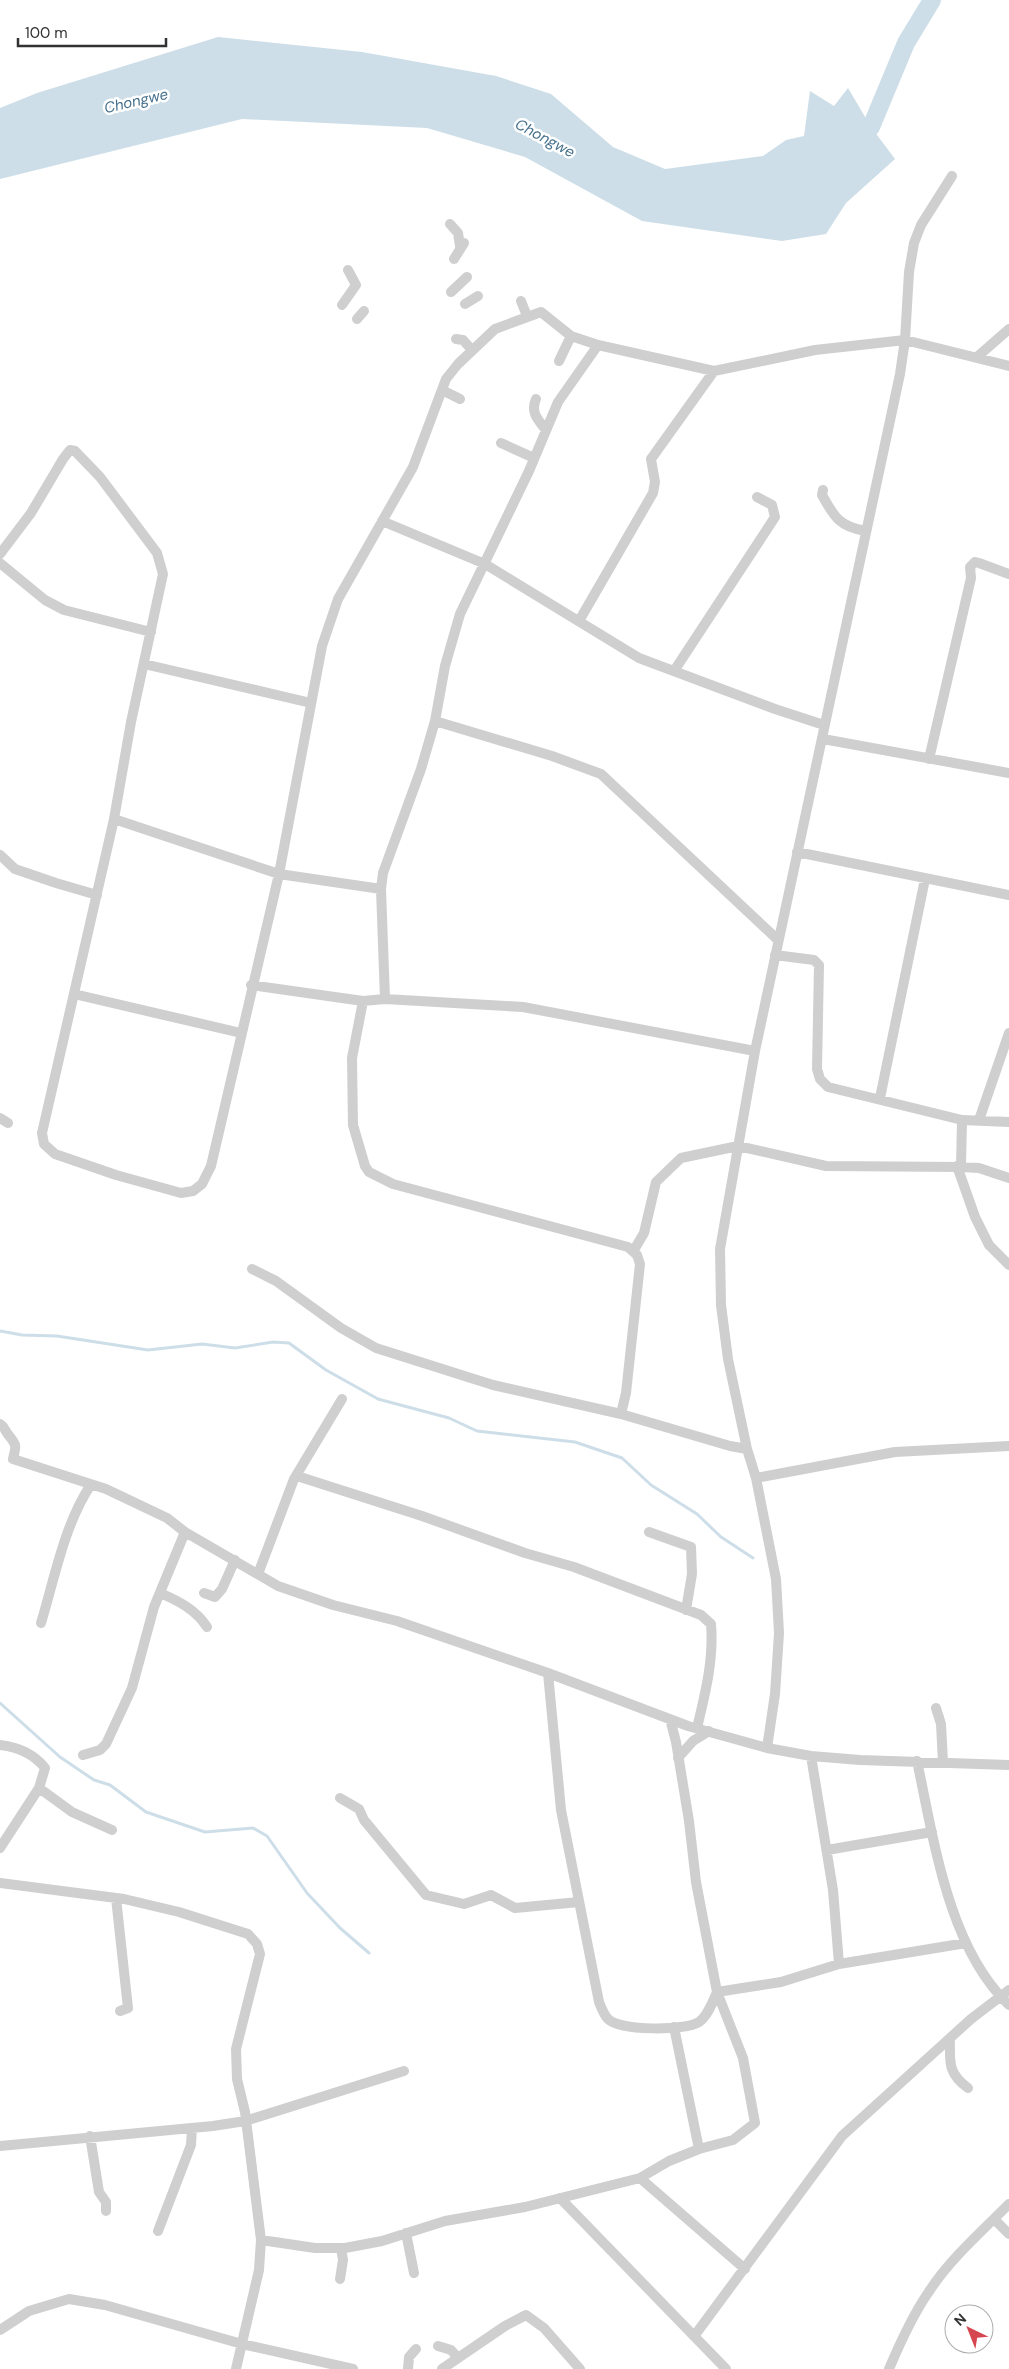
<svg xmlns="http://www.w3.org/2000/svg" width="1009" height="2369" viewBox="0 0 1009 2369" font-family="'DM Sans',sans-serif">
<rect width="100%" height="100%" fill="#fff"/>
<path fill="#cddee8" d="M 218,37 L 362,52 L 496,76 L 551,94 L 613,147 L 665,169 L 763,156 L 786,140 L 804,136 L 810,91 L 834,106 L 848,88 L 871,127 L 895,159 L 846,203 L 826,234 L 782,241 L 642,221 L 525,157 L 427,128 L 242,119 L 0,179 L 0,108 L 37,93 Z"/>
<g fill="none" stroke-linecap="round" stroke-linejoin="round">
<path stroke="#cddee8" stroke-width="3" d="M 0,1331 L 22,1335 L 57,1336 L 148,1350 L 202,1344 L 235,1348 L 273,1342 L 289,1343 L 326,1370 L 378,1399 L 449,1418 L 477,1431 L 575,1442 L 622,1458 L 651,1485 L 697,1514 L 721,1537 L 753,1558
M 0,1703 L 60,1757 L 94,1780 L 110,1785 L 146,1812 L 205,1832 L 253,1828 L 267,1836 L 307,1893 L 340,1928 L 369,1953"/>
<path stroke="#cddee8" stroke-width="18" d="M 853,140 L 871,127 L 906,43 L 932,0"/>
<path stroke="#cfcfcf" stroke-width="10" d="M 450,224 L 458,233 L 460,246
M 454,259 L 464,243
M 451,292 L 467,277
M 521,301 L 527,316
M 465,304 L 478,296
M 342,305 L 356,285 L 348,270
M 357,319 L 364,311
M 456,339 L 463,340 L 472,350
M 977,357 L 1009,329
M 559,361 L 571,336
M 442,390 L 460,399
M 536,399 C 530,412 538,420 546,430
M 501,443 L 534,458
M 823,490 L 822,495 C 834,517 840,527 866,531
M 382,521 L 485,564 L 639,658 L 775,709 L 824,725
M 0,554 L 31,513 L 63,459 L 70,450 L 75,451 L 100,477 L 157,553 L 163,574 L 131,722 L 114,819 L 42,1133 L 44,1144 L 55,1154 L 116,1175 L 181,1193 L 193,1191 L 202,1184 L 211,1166 L 279,874 L 322,646 L 338,599 L 413,467 L 446,379 L 458,364 L 495,329 L 541,312 L 571,336 L 598,345 L 714,371 L 815,350 L 905,340 L 1009,366
M 0,563 L 45,600 L 64,610 L 151,632
M 579,621 L 653,493 L 655,482 L 651,459 L 714,371
M 144,664 L 311,703
M 674,671 L 775,517 L 772,505 L 757,497
M 435,721 L 552,756 L 601,774 L 778,940
M 823,739 L 1009,773
M 929,759 L 971,578 L 970,567 L 975,562 L 979,563 L 1009,574
M 114,819 L 279,874 L 381,889
M 797,852 L 1009,895
M 0,855 L 15,869 L 56,883 L 97,895
M 775,955 L 814,960 L 819,965 L 817,1069 L 820,1079 L 828,1087 L 962,1120 L 1009,1122
M 251,985 L 363,1001 L 352,1058 L 353,1125 L 365,1166 L 369,1172 L 393,1184 L 628,1247 L 637,1255 L 640,1264 L 626,1393 L 621,1414
M 74,994 L 241,1033
M 385,999 L 381,889 L 383,873 L 421,769 L 435,721 L 445,666 L 460,614 L 529,471 L 558,402 L 598,345
M 363,1001 L 385,999 L 523,1007 L 755,1051
M 880,1098 L 925,879
M 0,1118 L 8,1123
M 979,1120 L 1009,1033
M 957,1166 L 975,1217 L 989,1245 L 1009,1265
M 961,1167 L 962,1120
M 634,1250 L 644,1233 L 656,1182 L 681,1158 L 738,1146 L 826,1166 L 961,1167 L 979,1168 L 1009,1178
M 252,1269 L 276,1281 L 341,1328 L 376,1348 L 493,1385 L 621,1414 L 730,1446 L 747,1449
M 0,1424 C 5,1427 4,1429 7,1433 C 16,1445 17,1443 13,1459 L 106,1489 L 167,1518 L 185,1532 L 278,1586 L 333,1605 L 397,1621 L 548,1673 L 688,1726 L 767,1748 L 811,1756 L 860,1760 L 1009,1765
M 297,1476 L 422,1516 L 525,1553 L 574,1567 L 701,1615 L 711,1624 C 714,1660 705,1694 697,1728
M 756,1478 L 895,1452 L 1009,1446
M 649,1532 L 691,1547 L 692,1574 L 686,1610
M 258,1574 L 294,1479 L 342,1399
M 160,1593 C 179,1601 196,1610 207,1627
M 204,1593 L 215,1597 L 222,1589 L 235,1560
M 41,1623 C 55,1577 64,1526 90,1486
M 548,1673 L 561,1810 L 599,2002 C 601,2007 604,2015 608,2019 C 620,2031 685,2031 699,2022 C 708,2016 713,2001 717,1992
M 936,1708 L 941,1724 L 943,1762
M 0,1745 C 17,1747 34,1754 45,1768 L 39,1788 L 0,1848
M 767,1748 L 775,1694 L 779,1633 L 776,1579 L 756,1478 L 747,1449 L 728,1359 L 721,1305 L 720,1249 L 755,1051 L 900,374 L 905,340 L 909,272 L 914,243 L 921,225 L 952,176
M 83,1755 L 100,1750 L 106,1744 L 132,1688 L 154,1607 L 185,1532
M 811,1756 L 833,1890 L 839,1964
M 678,1758 L 693,1741 L 709,1731
M 917,1761 C 934,1840 948,1947 1009,2005
M 39,1788 L 72,1812 L 112,1830
M 340,1798 L 359,1809 L 364,1820 L 426,1895 L 464,1904 L 491,1895 L 515,1908 L 579,1902
M 827,1850 L 932,1832
M 0,1883 L 124,1899 L 179,1912 L 248,1934 L 257,1944 L 260,1954 L 236,2049 L 237,2079 L 245,2112 L 261,2240 L 259,2270 L 236,2369
M 116,1898 L 128,2008 L 120,2011
M 717,1992 L 781,1982 L 839,1964 L 966,1943
M 674,2027 L 699,2149
M 950,2038 C 950,2061 947,2073 968,2088
M 90,2136 L 99,2192 L 106,2202 L 106,2211
M 0,2146 L 213,2126 L 245,2121 L 404,2071
M 640,2178 L 745,2269
M 560,2198 L 726,2369
M 994,2219 L 1009,2234
M 158,2231 L 191,2145 L 192,2128
M 406,2233 L 414,2273
M 261,2240 L 315,2248 L 345,2248 L 382,2241 L 445,2221 L 525,2207 L 640,2178 L 669,2161 L 699,2149 L 733,2140 L 755,2123 L 743,2058 L 717,1992 L 696,1882 L 689,1821 L 676,1742 L 670,1719
M 340,2279 L 343,2260 L 341,2248
M 0,2330 L 29,2311 L 69,2299 L 105,2305 L 242,2344 L 353,2369
M 695,2335 L 842,2136 L 971,2019 L 1009,1990
M 438,2346 L 451,2350 L 458,2358
M 408,2369 L 409,2357 L 416,2349
M 442,2369 L 505,2326 L 526,2315 L 544,2328 L 580,2369
M 889,2369 C 900,2343 912,2316 928,2293 C 949,2260 981,2232 1009,2204"/>
</g>
<g text-anchor="middle" stroke-width="5" stroke-linejoin="round" paint-order="stroke">
<g font-size="15" font-style="italic" fill="#46718d" stroke="#fff">
<text transform="translate(136 101) rotate(-13)" y="5">Chongwe</text>
<text transform="translate(545 138) rotate(28)" y="5">Chongwe</text>
</g>
</g>
<g transform="translate(969 2329) rotate(317)"><circle r="24" fill="#ffffff" stroke="#adadad"/>
<path d="M0-4L9 19L0 12L-9 19Z" fill="#d64650"/>
<text y="-8" font-size="14" font-weight="bold" text-anchor="middle" fill="#323232">N</text>
</g>
<path d="M18 38v8h148v-8" fill="none" stroke="#323232" stroke-width="2.5"/>
<text x="25" y="38" font-size="15" fill="#323232" stroke="#ffffff" stroke-width="4" paint-order="stroke">100 m</text>
</svg>
